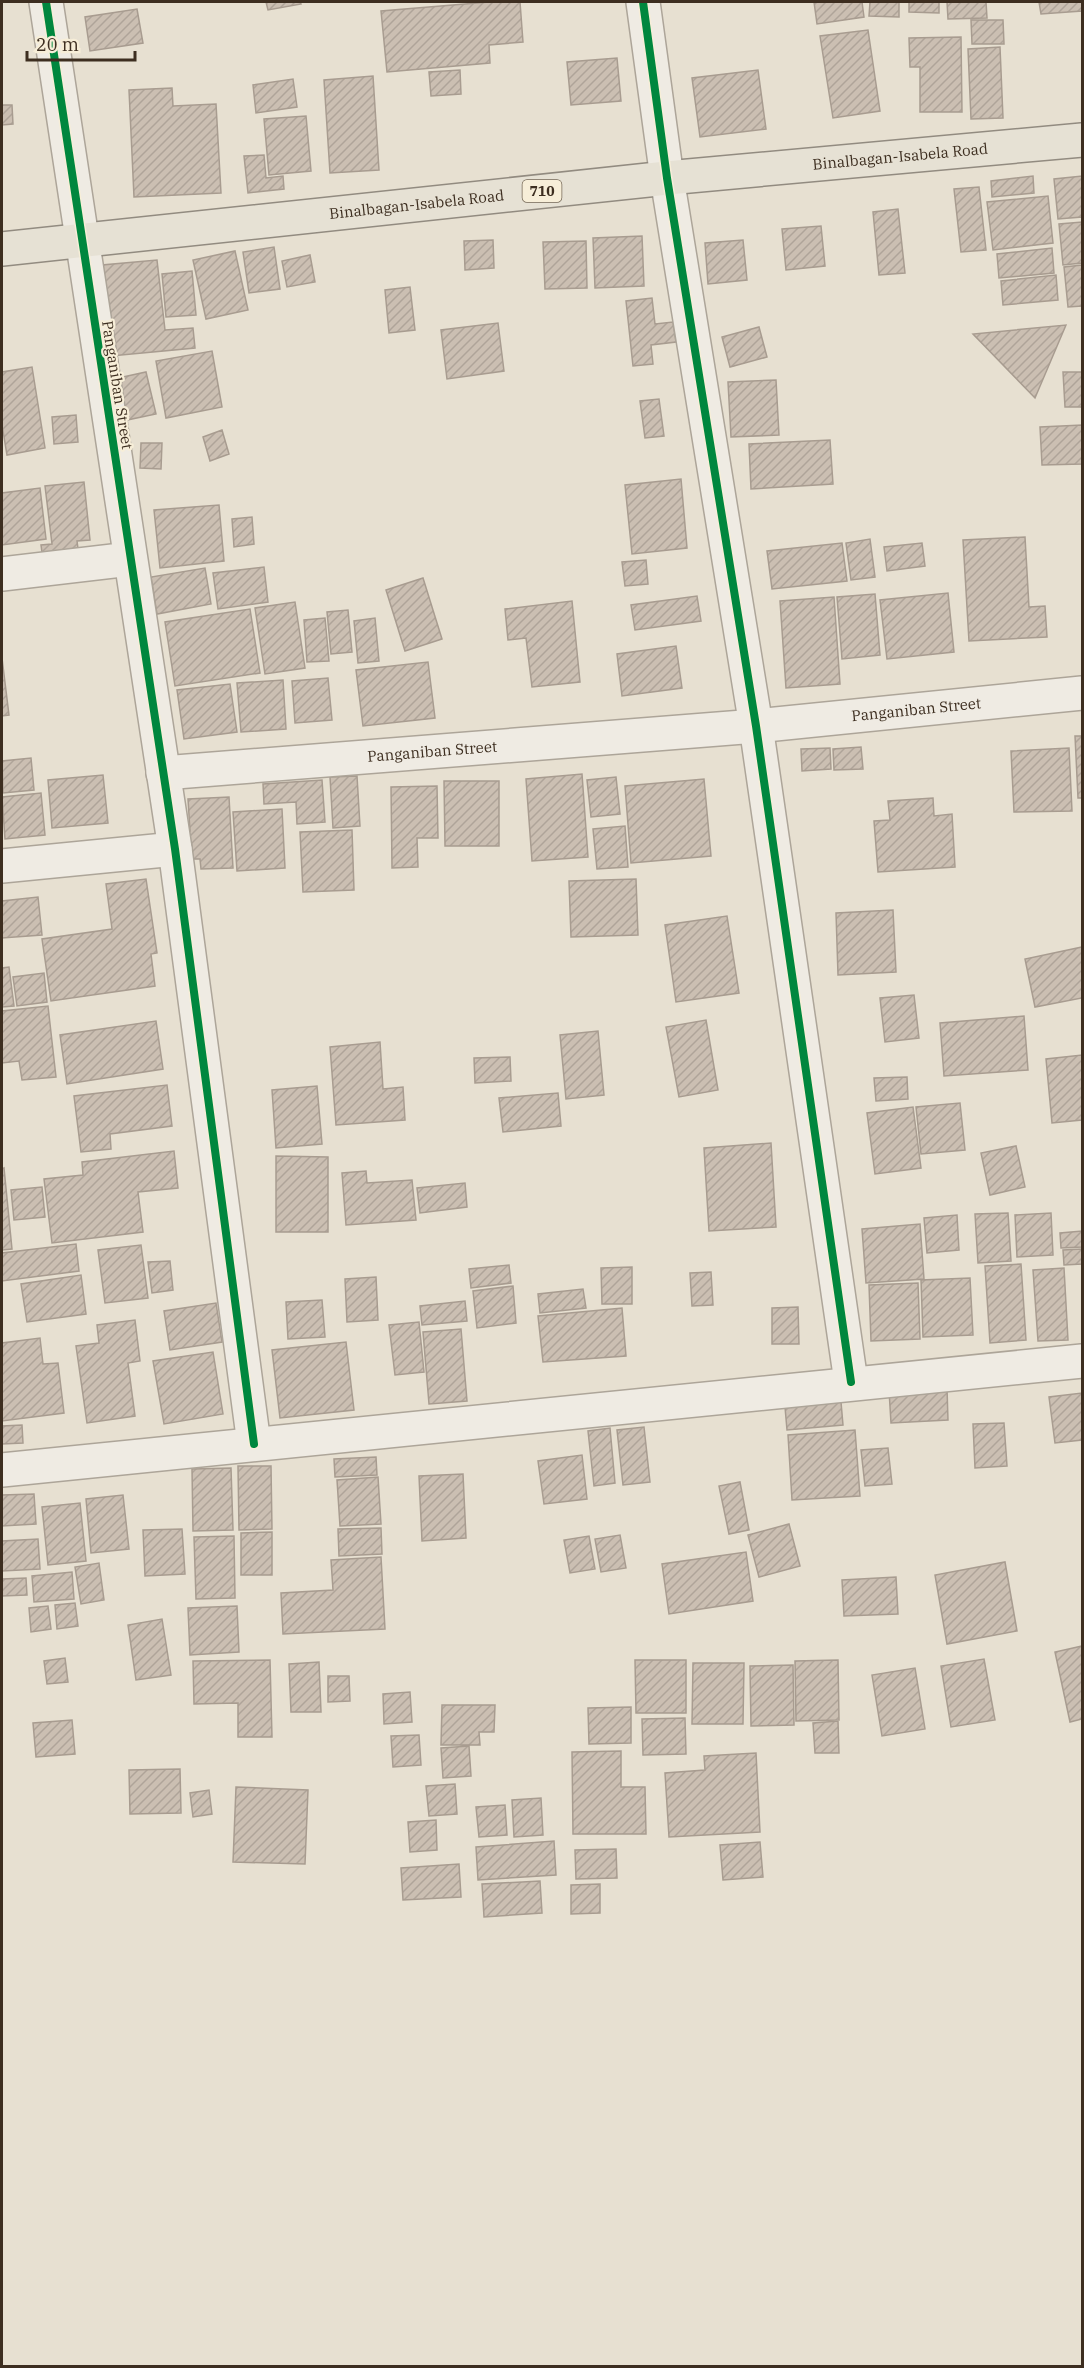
<svg xmlns="http://www.w3.org/2000/svg" width="1084" height="2368" viewBox="0 0 1084 2368" font-family="'IBM Plex Serif',serif">
<defs>
<pattern id="building-hatch" width="6" height="6" patternUnits="userSpaceOnUse" patternTransform="scale(1.5)"><rect width="6" height="6" fill="#cbbfb2"/><path d="M-1 1l2-2M0 6l6-6M5 7l2-2" fill="none" stroke="#afa499"/></pattern>
</defs>
<rect width="100%" height="100%" fill="#e7e0d1"/>
<path fill="url(#building-hatch)" stroke="#a89c90" stroke-width="1.5" d="M 266,2 L 300,2 L 301,4 L 268,10 Z
M 489,2 L 520,2 L 523,42 L 489,45 L 490,63 L 387,72 L 381,11 Z
M 814,2 L 862,2 L 864,17 L 817,24 Z
M 870,2 L 899,2 L 899,17 L 869,16 Z
M 909,2 L 939,2 L 939,13 L 909,12 Z
M 947,2 L 986,2 L 987,18 L 948,19 Z
M 1039,2 L 1082,2 L 1082,11 L 1041,14 Z
M 137,9 L 143,43 L 90,51 L 85,17 Z
M 971,20 L 1003,20 L 1004,44 L 972,44 Z
M 868,30 L 880,111 L 833,118 L 820,36 Z
M 961,37 L 962,112 L 920,112 L 920,67 L 910,67 L 909,38 Z
M 1000,47 L 1003,118 L 971,119 L 968,49 Z
M 617,58 L 621,101 L 571,105 L 567,62 Z
M 460,70 L 461,94 L 431,96 L 429,72 Z
M 758,70 L 766,129 L 700,137 L 692,78 Z
M 373,76 L 379,170 L 330,173 L 324,80 Z
M 293,79 L 297,107 L 256,113 L 253,85 Z
M 172,88 L 173,106 L 216,104 L 221,193 L 134,197 L 129,90 Z
M 2,105 L 12,105 L 13,124 L 2,125 Z
M 306,116 L 311,171 L 269,175 L 264,119 Z
M 264,155 L 266,178 L 283,176 L 284,189 L 248,193 L 244,156 Z
M 1033,176 L 1034,193 L 992,197 L 991,181 Z
M 1082,176 L 1082,217 L 1058,219 L 1054,179 Z
M 979,187 L 986,250 L 961,252 L 954,189 Z
M 1048,196 L 1053,243 L 993,250 L 987,202 Z
M 898,209 L 905,273 L 879,275 L 873,212 Z
M 1082,222 L 1082,263 L 1063,265 L 1059,224 Z
M 821,226 L 825,266 L 786,270 L 782,229 Z
M 642,236 L 644,286 L 595,288 L 593,238 Z
M 493,240 L 494,268 L 465,270 L 464,241 Z
M 743,240 L 747,280 L 708,284 L 705,243 Z
M 586,241 L 587,288 L 545,289 L 543,242 Z
M 274,247 L 280,289 L 249,293 L 243,252 Z
M 1052,248 L 1054,273 L 999,278 L 997,254 Z
M 235,251 L 248,310 L 206,319 L 193,260 Z
M 310,255 L 315,282 L 287,287 L 282,261 Z
M 157,260 L 165,330 L 193,328 L 195,348 L 111,356 L 102,265 Z
M 1082,265 L 1082,306 L 1068,307 L 1064,267 Z
M 192,271 L 196,315 L 166,317 L 162,274 Z
M 1056,275 L 1058,300 L 1003,305 L 1001,281 Z
M 410,287 L 415,330 L 389,333 L 385,290 Z
M 652,298 L 655,324 L 673,322 L 676,342 L 651,345 L 653,364 L 633,366 L 626,301 Z
M 498,323 L 504,371 L 447,379 L 441,330 Z
M 1066,325 L 1035,398 L 973,334 Z
M 759,327 L 767,357 L 730,367 L 722,337 Z
M 212,351 L 222,407 L 166,418 L 156,361 Z
M 32,367 L 45,448 L 7,455 L 2,425 L 2,372 Z
M 146,372 L 156,414 L 127,420 L 118,378 Z
M 1063,372 L 1082,372 L 1082,407 L 1065,407 Z
M 776,380 L 779,435 L 731,437 L 728,382 Z
M 659,399 L 664,436 L 645,438 L 640,401 Z
M 76,415 L 78,442 L 54,444 L 52,417 Z
M 1082,425 L 1082,464 L 1042,465 L 1040,427 Z
M 222,430 L 229,454 L 210,461 L 203,437 Z
M 830,440 L 833,484 L 751,489 L 749,444 Z
M 141,443 L 162,443 L 161,469 L 140,468 Z
M 681,479 L 687,548 L 632,554 L 625,485 Z
M 84,482 L 90,540 L 77,541 L 79,556 L 43,560 L 41,545 L 52,544 L 45,486 Z
M 40,488 L 46,539 L 2,545 L 2,493 Z
M 219,505 L 224,561 L 160,568 L 154,510 Z
M 252,517 L 254,544 L 234,547 L 232,519 Z
M 1025,537 L 1029,607 L 1045,606 L 1047,637 L 969,641 L 963,540 Z
M 870,539 L 875,577 L 851,580 L 846,543 Z
M 842,543 L 847,581 L 772,589 L 767,551 Z
M 922,543 L 925,566 L 887,571 L 884,547 Z
M 646,560 L 648,584 L 625,586 L 622,562 Z
M 264,567 L 268,602 L 218,609 L 213,573 Z
M 205,568 L 211,604 L 157,614 L 151,577 Z
M 423,578 L 442,639 L 405,651 L 386,590 Z
M 948,593 L 954,652 L 887,659 L 880,600 Z
M 875,594 L 880,655 L 842,659 L 837,597 Z
M 697,596 L 701,621 L 635,630 L 631,605 Z
M 834,597 L 840,684 L 786,688 L 780,601 Z
M 572,601 L 580,682 L 532,687 L 526,638 L 508,640 L 505,609 Z
M 295,602 L 305,668 L 265,674 L 255,608 Z
M 250,609 L 260,673 L 175,686 L 165,622 Z
M 348,610 L 352,652 L 331,654 L 327,612 Z
M 325,618 L 329,661 L 307,662 L 304,620 Z
M 375,618 L 379,661 L 358,663 L 354,621 Z
M 676,646 L 682,688 L 622,696 L 617,654 Z
M 2,658 L 9,715 L 2,716 Z
M 428,662 L 435,718 L 363,726 L 356,670 Z
M 328,678 L 332,720 L 295,723 L 292,681 Z
M 283,680 L 286,729 L 241,732 L 237,683 Z
M 230,684 L 237,732 L 184,739 L 177,690 Z
M 1075,736 L 1082,736 L 1082,798 L 1078,798 Z
M 861,747 L 863,769 L 834,770 L 833,749 Z
M 830,748 L 831,769 L 802,771 L 801,749 Z
M 1069,748 L 1072,811 L 1014,812 L 1011,751 Z
M 31,758 L 34,790 L 3,793 L 2,761 Z
M 582,774 L 588,857 L 532,861 L 526,779 Z
M 103,775 L 108,823 L 52,828 L 48,780 Z
M 357,776 L 360,826 L 333,828 L 330,777 Z
M 616,777 L 620,814 L 591,817 L 587,780 Z
M 704,779 L 711,856 L 631,863 L 625,786 Z
M 322,780 L 325,822 L 297,824 L 296,802 L 264,804 L 263,784 Z
M 444,781 L 499,781 L 499,846 L 445,846 Z
M 437,786 L 438,838 L 417,838 L 418,867 L 392,868 L 391,787 Z
M 41,793 L 45,835 L 5,839 L 2,797 Z
M 229,797 L 233,868 L 201,869 L 200,859 L 185,859 L 183,831 L 190,831 L 188,799 Z
M 933,798 L 934,816 L 952,814 L 955,867 L 878,872 L 874,821 L 890,820 L 888,801 Z
M 282,809 L 285,868 L 237,871 L 233,812 Z
M 625,826 L 628,867 L 597,869 L 593,829 Z
M 352,830 L 354,890 L 303,892 L 300,832 Z
M 146,879 L 157,953 L 151,954 L 155,986 L 51,1001 L 42,939 L 112,929 L 106,884 Z
M 636,879 L 638,935 L 571,937 L 569,881 Z
M 38,897 L 42,935 L 2,938 L 2,901 Z
M 893,910 L 896,972 L 838,975 L 836,913 Z
M 727,916 L 739,993 L 676,1002 L 665,925 Z
M 1082,947 L 1082,998 L 1035,1007 L 1025,959 Z
M 9,967 L 14,1006 L 2,1007 L 2,968 Z
M 44,973 L 47,1002 L 17,1006 L 13,977 Z
M 914,995 L 919,1038 L 885,1042 L 880,998 Z
M 48,1006 L 56,1077 L 22,1080 L 19,1061 L 2,1063 L 2,1011 Z
M 1024,1016 L 1028,1070 L 944,1076 L 940,1023 Z
M 706,1020 L 718,1090 L 679,1097 L 666,1027 Z
M 156,1021 L 163,1069 L 67,1084 L 60,1035 Z
M 598,1031 L 604,1095 L 566,1099 L 560,1035 Z
M 380,1042 L 383,1089 L 403,1087 L 405,1120 L 336,1125 L 330,1047 Z
M 1082,1055 L 1082,1120 L 1052,1123 L 1046,1059 Z
M 510,1057 L 511,1081 L 475,1083 L 474,1058 Z
M 907,1077 L 908,1099 L 876,1101 L 874,1078 Z
M 167,1085 L 172,1126 L 110,1134 L 111,1149 L 81,1152 L 74,1096 Z
M 317,1086 L 322,1144 L 276,1148 L 272,1090 Z
M 558,1093 L 561,1126 L 503,1132 L 499,1098 Z
M 960,1103 L 965,1150 L 921,1154 L 916,1107 Z
M 913,1107 L 921,1168 L 875,1174 L 867,1113 Z
M 771,1143 L 776,1227 L 709,1231 L 704,1148 Z
M 1016,1146 L 1025,1187 L 990,1195 L 981,1153 Z
M 174,1151 L 178,1188 L 138,1192 L 143,1232 L 52,1243 L 44,1179 L 83,1175 L 82,1162 Z
M 276,1156 L 328,1157 L 328,1232 L 276,1232 Z
M 4,1168 L 12,1249 L 2,1250 L 2,1169 Z
M 366,1171 L 367,1183 L 412,1180 L 416,1220 L 346,1225 L 342,1173 Z
M 465,1183 L 467,1207 L 420,1213 L 417,1188 Z
M 42,1187 L 45,1217 L 14,1220 L 11,1190 Z
M 1008,1213 L 1011,1261 L 978,1263 L 975,1214 Z
M 1051,1213 L 1053,1255 L 1017,1257 L 1015,1215 Z
M 957,1215 L 959,1250 L 927,1253 L 924,1218 Z
M 920,1224 L 924,1279 L 866,1283 L 862,1229 Z
M 1082,1231 L 1082,1247 L 1061,1248 L 1060,1233 Z
M 76,1244 L 79,1271 L 2,1281 L 2,1253 Z
M 141,1245 L 148,1298 L 105,1303 L 98,1250 Z
M 1082,1249 L 1082,1264 L 1064,1265 L 1063,1250 Z
M 170,1261 L 173,1290 L 152,1293 L 148,1262 Z
M 1021,1264 L 1026,1340 L 990,1343 L 985,1266 Z
M 509,1265 L 511,1283 L 471,1288 L 469,1269 Z
M 632,1267 L 632,1304 L 602,1304 L 601,1268 Z
M 1064,1268 L 1068,1340 L 1038,1341 L 1033,1270 Z
M 711,1272 L 713,1305 L 692,1306 L 690,1273 Z
M 81,1275 L 86,1314 L 27,1322 L 21,1284 Z
M 376,1277 L 378,1320 L 347,1322 L 345,1279 Z
M 970,1278 L 973,1335 L 923,1337 L 921,1280 Z
M 918,1283 L 920,1339 L 871,1341 L 869,1285 Z
M 513,1286 L 516,1323 L 477,1328 L 473,1291 Z
M 583,1289 L 586,1308 L 540,1313 L 538,1294 Z
M 322,1300 L 325,1337 L 288,1339 L 286,1302 Z
M 465,1301 L 467,1321 L 422,1325 L 420,1306 Z
M 216,1303 L 222,1342 L 170,1350 L 164,1311 Z
M 798,1307 L 799,1344 L 772,1344 L 772,1308 Z
M 622,1308 L 626,1356 L 543,1362 L 538,1316 Z
M 135,1320 L 140,1361 L 128,1363 L 135,1416 L 87,1423 L 76,1346 L 99,1343 L 97,1325 Z
M 419,1322 L 424,1372 L 395,1375 L 389,1325 Z
M 461,1329 L 467,1401 L 429,1404 L 423,1332 Z
M 40,1338 L 43,1364 L 58,1363 L 64,1413 L 2,1421 L 2,1343 Z
M 346,1342 L 354,1410 L 280,1418 L 272,1350 Z
M 213,1352 L 223,1414 L 164,1424 L 153,1361 Z
M 947,1388 L 948,1420 L 891,1423 L 889,1390 Z
M 1082,1393 L 1082,1440 L 1055,1443 L 1049,1397 Z
M 841,1402 L 843,1425 L 787,1430 L 785,1407 Z
M 1004,1423 L 1007,1466 L 975,1468 L 973,1424 Z
M 22,1425 L 23,1443 L 2,1444 L 2,1426 Z
M 644,1427 L 650,1482 L 623,1485 L 617,1430 Z
M 610,1428 L 615,1483 L 594,1486 L 588,1431 Z
M 855,1430 L 860,1496 L 792,1500 L 788,1435 Z
M 888,1448 L 892,1484 L 865,1486 L 861,1450 Z
M 582,1455 L 587,1499 L 544,1504 L 538,1461 Z
M 376,1457 L 377,1475 L 335,1477 L 334,1459 Z
M 238,1466 L 271,1466 L 272,1529 L 239,1530 Z
M 231,1468 L 233,1530 L 193,1531 L 192,1469 Z
M 463,1474 L 466,1538 L 422,1541 L 419,1476 Z
M 378,1477 L 381,1524 L 340,1526 L 337,1480 Z
M 740,1482 L 749,1530 L 729,1534 L 719,1486 Z
M 34,1494 L 36,1524 L 2,1526 L 2,1495 Z
M 123,1495 L 129,1549 L 91,1553 L 86,1499 Z
M 80,1503 L 86,1561 L 48,1565 L 42,1507 Z
M 789,1524 L 800,1566 L 759,1577 L 748,1535 Z
M 381,1528 L 382,1554 L 339,1556 L 338,1529 Z
M 182,1529 L 185,1574 L 145,1576 L 143,1530 Z
M 272,1532 L 272,1575 L 241,1575 L 241,1533 Z
M 620,1535 L 626,1568 L 601,1572 L 595,1539 Z
M 234,1536 L 235,1598 L 196,1599 L 194,1537 Z
M 589,1536 L 595,1569 L 570,1573 L 564,1540 Z
M 38,1539 L 40,1569 L 2,1571 L 2,1541 Z
M 746,1552 L 753,1601 L 669,1614 L 662,1564 Z
M 381,1557 L 385,1629 L 283,1634 L 281,1593 L 333,1590 L 331,1560 Z
M 1005,1562 L 1017,1631 L 947,1644 L 935,1575 Z
M 99,1563 L 104,1600 L 81,1604 L 75,1567 Z
M 72,1572 L 74,1599 L 34,1602 L 32,1576 Z
M 896,1577 L 898,1614 L 844,1616 L 842,1580 Z
M 26,1578 L 27,1595 L 2,1596 L 2,1579 Z
M 75,1603 L 78,1626 L 57,1629 L 55,1605 Z
M 48,1606 L 51,1629 L 31,1632 L 29,1608 Z
M 237,1606 L 239,1652 L 190,1655 L 188,1608 Z
M 162,1619 L 171,1675 L 136,1680 L 128,1625 Z
M 1082,1646 L 1082,1719 L 1070,1722 L 1055,1652 Z
M 65,1658 L 68,1682 L 47,1684 L 44,1661 Z
M 984,1659 L 995,1720 L 951,1727 L 941,1666 Z
M 270,1660 L 272,1737 L 238,1737 L 238,1703 L 194,1704 L 193,1661 Z
M 635,1660 L 686,1660 L 686,1713 L 636,1713 Z
M 838,1660 L 839,1720 L 796,1721 L 795,1661 Z
M 319,1662 L 321,1712 L 291,1712 L 289,1664 Z
M 693,1663 L 744,1663 L 743,1724 L 692,1724 Z
M 793,1665 L 794,1725 L 751,1726 L 750,1666 Z
M 915,1668 L 925,1729 L 882,1736 L 872,1675 Z
M 328,1676 L 349,1676 L 350,1701 L 328,1702 Z
M 410,1692 L 412,1722 L 384,1724 L 383,1694 Z
M 442,1705 L 495,1705 L 494,1732 L 479,1732 L 480,1745 L 441,1745 Z
M 631,1707 L 631,1743 L 589,1744 L 588,1708 Z
M 685,1718 L 686,1754 L 643,1755 L 642,1719 Z
M 72,1720 L 75,1754 L 36,1757 L 33,1723 Z
M 838,1721 L 839,1753 L 815,1753 L 813,1723 Z
M 419,1735 L 421,1765 L 393,1767 L 391,1736 Z
M 469,1746 L 471,1776 L 443,1778 L 441,1748 Z
M 621,1751 L 621,1787 L 645,1787 L 646,1834 L 573,1834 L 572,1752 Z
M 756,1753 L 760,1832 L 669,1837 L 665,1773 L 705,1770 L 704,1756 Z
M 180,1769 L 181,1813 L 130,1814 L 129,1770 Z
M 455,1784 L 457,1814 L 429,1816 L 426,1786 Z
M 236,1787 L 308,1790 L 305,1864 L 233,1862 Z
M 209,1790 L 212,1814 L 193,1817 L 190,1793 Z
M 541,1798 L 543,1835 L 514,1837 L 512,1800 Z
M 505,1805 L 507,1835 L 479,1837 L 476,1807 Z
M 436,1820 L 437,1850 L 410,1852 L 408,1822 Z
M 554,1841 L 556,1875 L 478,1880 L 476,1847 Z
M 760,1842 L 763,1877 L 723,1880 L 720,1845 Z
M 616,1849 L 617,1878 L 576,1879 L 575,1850 Z
M 459,1864 L 461,1897 L 403,1900 L 401,1868 Z
M 540,1881 L 542,1913 L 484,1917 L 482,1884 Z
M 600,1884 L 600,1913 L 571,1914 L 571,1885 Z"/>
<g fill="none" stroke-linecap="round" stroke-linejoin="round">
<g stroke="#ada599" stroke-width="36">
<g id="minor">
<path d="M 46,2 L 175,849 L 254,1444"/>
<path d="M 643,2 L 667,178 L 756,726 L 851,1382"/>
<path d="M 2,574 L 130,559"/>
<path id="s1" d="M 163,773 L 756,726 L 1082,693"/>
<path d="M 2,866 L 175,849"/>
<path d="M 2,1470 L 1082,1361"/>
</g>
</g>
<g stroke="#928b80" stroke-width="36">
<g id="major">
<path id="s2" d="M 2,249 L 667,178 L 1082,140"/>
</g>
</g>
<use href="#minor" stroke="#efebe3" stroke-width="33"/>
<use href="#major" stroke="#e6e1d4" stroke-width="33"/>
<g stroke="#f7eed8" stroke-width="11">
<path id="cycleway" d="M 46,2 L 175,849 L 254,1444
M 643,2 L 667,178 L 756,726 L 851,1382"/>
</g>
<use href="#cycleway" stroke="#00873e" stroke-width="8"/>
</g>
<g text-anchor="middle" stroke-width="4.5" stroke-linejoin="round" paint-order="stroke">
<rect fill="#f7eed8" stroke="#756857" stroke-width="1.5" x="522.5" y="180" width="39" height="22" rx="4.5"/>
<g font-size="14" font-weight="bold" fill="#3d2e20">
<text x="542" y="196">710</text>
</g>
<g font-size="15" fill="#3d2e20" stroke="#f7eed8">
<text dy="5" stroke="none"><textPath href="#s2" startOffset="903">Binalbagan-Isabela Road</textPath></text>
<text dy="5" stroke="none"><textPath href="#s2" startOffset="417">Binalbagan-Isabela Road</textPath></text>
<text transform="translate(117 385) rotate(81)" y="5">Panganiban Street</text>
<text dy="5" stroke="none"><textPath href="#s1" startOffset="756">Panganiban Street</textPath></text>
<text dy="5" stroke="none"><textPath href="#s1" startOffset="270">Panganiban Street</textPath></text>
</g>
</g>
<rect width="1084" height="2368" fill="none" stroke="#3d2e20" stroke-width="6"/>
<path d="M27 51v9h108v-9" fill="none" stroke="#3d2e20" stroke-width="3"/>
<text x="36" y="51" font-size="18" fill="#3d2e20" stroke="#f7eed8" stroke-width="4.5" paint-order="stroke">20 m</text>
</svg>
